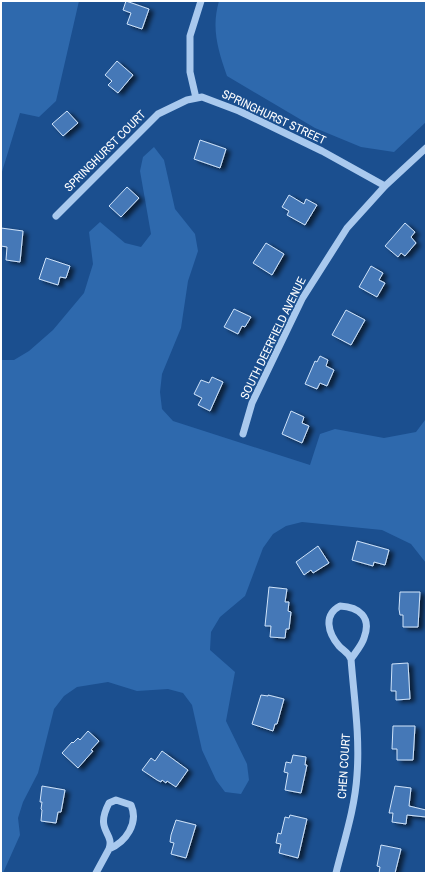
<svg xmlns="http://www.w3.org/2000/svg" width="427" height="874" viewBox="0 0 427 874" font-family="'Archivo Narrow',sans-serif">
<defs>
<filter id="shadow"><feDropShadow dx="4.5" dy="2.5" stdDeviation="2" flood-color="#0009"/></filter>
</defs>
<rect width="100%" height="100%" fill="#1b4f8f"/>
<path fill="#2e69ad" d="M 1,1 L 79,1 L 56,101 L 39,117 L 20,113 L 1,175 Z
M 219,1 L 426,1 L 426,122 L 394,152 L 361,147 L 315,128 L 227,76 C 218,50 211,28 219,1 Z
M 154,147 L 164,160 L 175,209 L 195,234 L 198,251 L 188,281 L 181,328 L 162,374 L 160,392 L 162,409 L 173,421 L 310,465 L 320,434 L 335,429 L 384,438 L 416,432 L 425,420 L 426,407 L 426,563 L 411,544 L 382,530 L 302,522 L 286,526 L 273,534 L 263,548 L 245,596 L 220,617 L 211,632 L 210,650 L 235,672 L 226,721 L 247,764 L 249,780 L 241,794 L 225,792 L 216,780 L 202,750 L 192,705 L 183,693 L 168,689 L 137,691 L 108,682 L 77,687 L 64,696 L 54,709 L 38,773 L 23,802 L 18,818 L 20,835 L 3,873 L 1,873 L 1,360 L 14,360 L 29,351 L 53,330 L 84,293 L 93,264 L 89,232 L 100,222 L 125,243 L 141,247 L 151,234 L 140,171 L 143,157 Z"/>
<path fill="#4478b7" stroke="#cfe3fa" filter="url(#shadow)" d="M 126,1 L 149,9 L 142,29 L 127,24 L 131,13 L 123,10 Z
M 117,61 L 133,75 L 118,93 L 108,85 L 112,81 L 105,75 Z
M 67,111 L 78,123 L 63,136 L 52,124 Z
M 200,140 L 226,149 L 220,168 L 194,159 Z
M 127,187 L 139,198 L 121,217 L 109,206 Z
M 289,195 L 304,204 L 306,199 L 317,205 L 305,225 L 287,215 L 289,211 L 282,207 Z
M 405,223 L 415,232 L 411,237 L 416,243 L 405,256 L 401,253 L 398,257 L 385,246 Z
M 1,228 L 23,231 L 20,262 L 6,260 L 7,247 L 1,246 Z
M 266,243 L 284,254 L 272,275 L 253,263 Z
M 46,258 L 70,266 L 66,278 L 60,277 L 58,285 L 39,279 Z
M 371,266 L 383,273 L 379,280 L 385,283 L 377,297 L 359,287 Z
M 234,309 L 251,317 L 245,327 L 242,326 L 238,334 L 224,327 Z
M 346,310 L 365,320 L 351,345 L 332,335 Z
M 320,356 L 328,360 L 326,366 L 334,370 L 327,386 L 320,383 L 317,389 L 305,384 L 315,361 L 317,362 Z
M 212,377 L 223,382 L 210,411 L 198,405 L 202,398 L 194,394 L 201,380 L 209,383 Z
M 291,411 L 304,417 L 302,423 L 309,426 L 302,443 L 282,434 Z
M 357,541 L 389,550 L 385,565 L 374,562 L 373,566 L 352,560 Z
M 318,546 L 329,563 L 313,573 L 311,570 L 304,575 L 296,562 Z
M 269,587 L 287,589 L 285,602 L 289,602 L 288,611 L 291,612 L 289,629 L 286,629 L 285,638 L 270,637 L 271,626 L 265,626 Z
M 400,592 L 420,592 L 418,627 L 403,627 L 403,615 L 400,615 L 399,609 Z
M 408,663 L 410,699 L 396,700 L 396,691 L 391,691 L 392,664 Z
M 261,695 L 268,696 L 268,695 L 284,699 L 277,724 L 275,724 L 273,731 L 252,724 Z
M 393,726 L 415,726 L 413,760 L 397,760 L 397,749 L 392,749 Z
M 88,731 L 99,741 L 91,750 L 93,751 L 78,768 L 62,753 L 72,742 L 73,743 L 78,738 L 80,740 Z
M 162,751 L 188,770 L 176,787 L 167,781 L 166,783 L 162,780 L 161,782 L 157,780 L 142,770 L 151,758 L 155,761 Z
M 293,755 L 306,757 L 305,765 L 307,765 L 301,793 L 285,790 L 288,773 L 284,772 L 286,762 L 291,763 Z
M 42,786 L 65,790 L 61,812 L 58,812 L 56,823 L 41,821 L 42,810 L 41,809 L 42,802 L 40,802 Z
M 395,786 L 411,788 L 409,806 L 426,810 L 426,817 L 407,815 L 406,824 L 392,822 L 393,813 L 389,813 Z
M 290,815 L 307,819 L 298,858 L 279,853 L 281,844 L 276,843 L 278,833 L 281,834 L 285,817 L 289,818 Z
M 176,820 L 196,825 L 186,858 L 171,854 L 174,843 L 170,842 L 171,835 Z
M 381,845 L 401,849 L 395,873 L 379,873 L 380,867 L 377,866 Z"/>
<g fill="none" stroke-linecap="round" stroke-linejoin="round">
<path stroke="#a9c9ee" stroke-width="7" d="M 196,98 L 190,72 L 190,36 L 201,1
M 56,216 L 158,114 L 187,100 L 202,97 L 239,111 L 322,151 L 385,186
M 243,434 L 252,403 L 302,299 L 347,228 L 385,186 L 426,148
M 340,606 C 359,607 372,617 364,638 C 362,645 355,653 351,659 C 348,652 344,651 339,646 C 328,633 323,615 340,606 Z
M 116,800 L 131,805 C 139,823 126,842 109,849 C 115,832 94,832 109,803 Z
M 96,873 L 109,849
M 336,873 C 344,841 355,808 357,775 C 360,736 354,698 351,659"/>
</g>
<g text-anchor="middle" stroke-width="3.5" stroke-linejoin="round" paint-order="stroke">
<g font-size="12" fill="#fff" stroke="#1b4f8f">
<text transform="translate(274 117) rotate(25)" y="4">SPRINGHURST STREET</text>
<text transform="translate(105 151) rotate(-45)" y="4">SPRINGHURST COURT</text>
<text transform="translate(273 338) rotate(-64)" y="4">SOUTH DEERFIELD AVENUE</text>
<text transform="translate(344 766) rotate(-86)" y="4">CHEN COURT</text>
</g>
</g>
<rect width="427" height="874" fill="none" stroke="#ffffff" stroke-width="4"/>
</svg>
